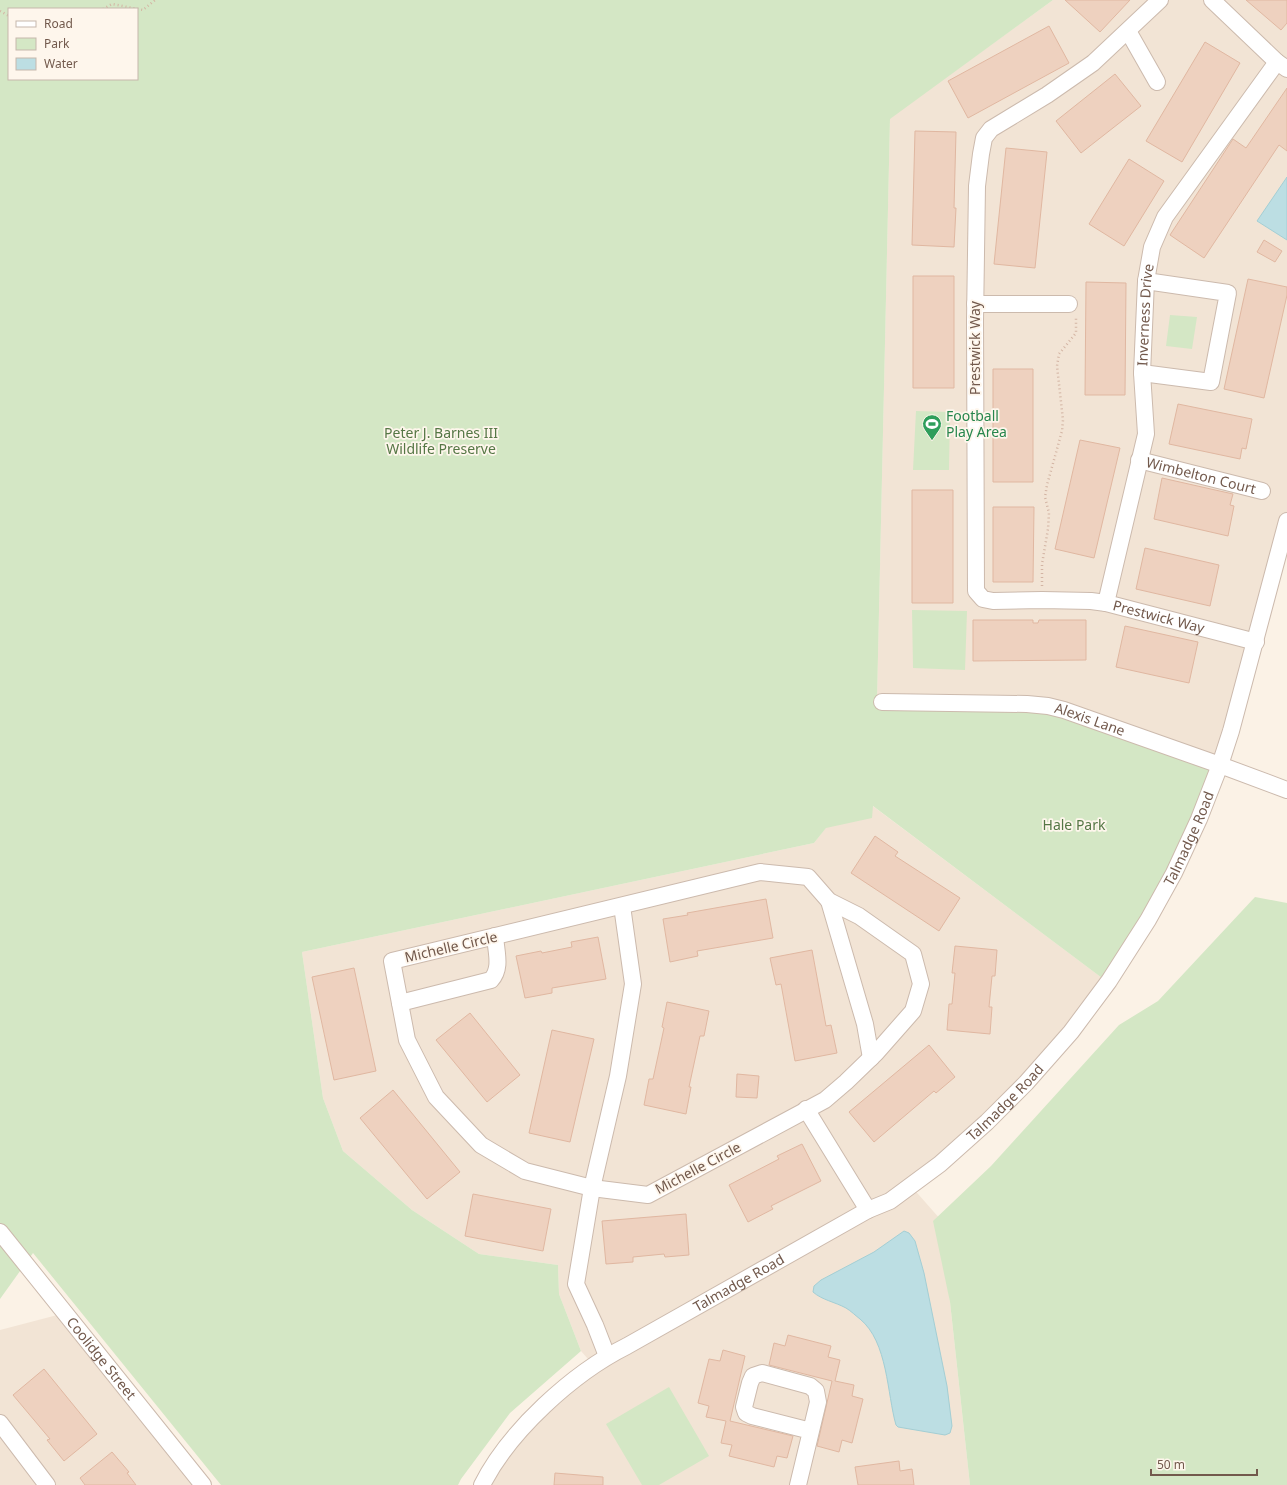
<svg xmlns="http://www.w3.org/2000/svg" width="1287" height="1485" viewBox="0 0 1287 1485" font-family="'Noto Sans',sans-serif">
<rect width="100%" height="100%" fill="#fbf2e6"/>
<path fill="#f2e4d5" d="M 1053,0 L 1287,0 L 1287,521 L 1220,765 L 877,701 L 890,118 Z
M 854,792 L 1102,978 L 1071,1032 L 911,1186 L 941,1220 L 970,1485 L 482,1485 L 489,1472 L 594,1366 L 581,1351 L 559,1294 L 558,1265 L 479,1254 L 412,1210 L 343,1151 L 323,1098 L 302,952 L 814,843 Z
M 65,1313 L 203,1485 L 0,1485 L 0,1330 Z"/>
<path fill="#d4e7c5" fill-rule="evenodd" d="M 0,0 L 1053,0 L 890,119 L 877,701 L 1027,704 L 1220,765 L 1170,870 L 1102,978 L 873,806 L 872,818 L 826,828 L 814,843 L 302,952 L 323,1098 L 343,1151 L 412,1210 L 479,1254 L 558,1265 L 559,1294 L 581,1351 L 510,1413 L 461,1479 L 458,1485 L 221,1485 L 33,1253 L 0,1299 ZM 9,9 L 137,9 L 137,79 L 9,79 Z
M 1170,315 L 1197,317 L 1192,349 L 1166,346 Z
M 916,411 L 950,412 L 949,470 L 913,470 Z
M 912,610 L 967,611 L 965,670 L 913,668 Z
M 1255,897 L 1287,903 L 1287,1485 L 970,1485 L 950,1302 L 933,1221 L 991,1166 L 1119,1025 L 1158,1001 Z
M 669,1387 L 709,1456 L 659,1485 L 642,1485 L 606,1424 Z"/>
<path fill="#bcdee3" stroke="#a3ced4" d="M 1287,177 L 1287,240 L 1257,221 Z
M 904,1231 L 909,1233 L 915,1241 L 924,1273 L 947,1386 L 952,1426 L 950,1433 L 945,1435 L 898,1427 L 896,1425 C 887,1394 888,1342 860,1319 C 856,1316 851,1311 846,1308 C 835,1302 822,1300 813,1292 L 814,1286 L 821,1280 L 874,1252 Z"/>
<path fill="#eed1bf" stroke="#e0b7a1" d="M 1065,0 L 1130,0 L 1100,32 Z
M 1246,0 L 1287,0 L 1287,23 L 1281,30 Z
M 1049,26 L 1069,63 L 968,118 L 948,81 Z
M 1205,42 L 1240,63 L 1182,162 L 1146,141 Z
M 1115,74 L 1141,106 L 1081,153 L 1056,121 Z
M 1287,88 L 1287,151 L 1279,145 L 1204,258 L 1170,235 L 1233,139 L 1246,148 Z
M 915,131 L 956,132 L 954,208 L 956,208 L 954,247 L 912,245 Z
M 1006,148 L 1047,152 L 1035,268 L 994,264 Z
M 1129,159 L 1164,181 L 1124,246 L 1089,224 Z
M 1264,240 L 1282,251 L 1275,262 L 1257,252 Z
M 913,276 L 954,276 L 954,388 L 913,388 Z
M 1248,279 L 1287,287 L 1287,295 L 1264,398 L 1224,389 Z
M 1086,282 L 1126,283 L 1125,395 L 1085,395 Z
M 993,369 L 1033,369 L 1033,482 L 993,482 Z
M 1178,404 L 1252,419 L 1246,449 L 1242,448 L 1240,459 L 1169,444 Z
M 1080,440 L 1120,448 L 1094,558 L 1055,549 Z
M 1162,478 L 1233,494 L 1230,505 L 1234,506 L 1228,536 L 1154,519 Z
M 912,490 L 953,490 L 953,603 L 912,603 Z
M 993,507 L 1034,507 L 1033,582 L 993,582 Z
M 1145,548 L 1219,565 L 1210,606 L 1136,589 Z
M 973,620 L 1033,620 L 1033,623 L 1038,623 L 1039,620 L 1086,620 L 1086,660 L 973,661 Z
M 1125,626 L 1198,642 L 1189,683 L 1116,667 Z
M 875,836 L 898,852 L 895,856 L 960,898 L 939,931 L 851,873 Z
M 766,899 L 773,938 L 697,951 L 698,956 L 670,962 L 663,919 L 688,915 L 687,913 Z
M 598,937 L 606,979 L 552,988 L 552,993 L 525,998 L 516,956 L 541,951 L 542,953 L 572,947 L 571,942 Z
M 955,946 L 997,950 L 995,976 L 992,976 L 989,1007 L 992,1007 L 990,1034 L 947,1030 L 949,1004 L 952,1004 L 955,973 L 952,973 Z
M 812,950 L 826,1026 L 831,1025 L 837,1053 L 795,1061 L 781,984 L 776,985 L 770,958 Z
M 354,968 L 376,1071 L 334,1080 L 312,977 Z
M 667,1002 L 709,1011 L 704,1036 L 700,1036 L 689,1087 L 691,1087 L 686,1114 L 644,1105 L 649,1079 L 653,1079 L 664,1028 L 662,1027 Z
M 470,1013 L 520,1075 L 487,1102 L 436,1040 Z
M 552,1030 L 594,1039 L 570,1142 L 529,1133 Z
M 929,1045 L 955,1077 L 936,1093 L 934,1091 L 874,1142 L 849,1112 Z
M 737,1074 L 759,1076 L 757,1098 L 736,1097 Z
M 393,1090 L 460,1172 L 427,1199 L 360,1118 Z
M 802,1144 L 821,1181 L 771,1206 L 773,1209 L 748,1222 L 729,1185 L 779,1159 L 777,1156 Z
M 473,1194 L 551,1209 L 543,1251 L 465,1236 Z
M 686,1214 L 689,1255 L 665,1257 L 664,1254 L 633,1257 L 633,1262 L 606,1264 L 602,1221 Z
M 788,1335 L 831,1346 L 828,1357 L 840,1360 L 835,1381 L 854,1385 L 852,1396 L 863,1399 L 852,1443 L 842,1440 L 839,1452 L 817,1446 L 832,1381 L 769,1365 L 774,1343 L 785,1346 Z
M 723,1350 L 745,1356 L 730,1421 L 793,1436 L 787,1458 L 777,1456 L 774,1467 L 729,1456 L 732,1445 L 721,1443 L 726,1421 L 706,1417 L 709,1406 L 698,1403 L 709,1359 L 720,1361 Z
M 44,1369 L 97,1434 L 64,1461 L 47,1440 L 50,1439 L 13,1395 Z
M 112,1452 L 129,1472 L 127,1473 L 136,1485 L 85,1485 L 80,1478 Z
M 899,1461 L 900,1471 L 912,1469 L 914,1485 L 858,1485 L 855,1467 Z
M 555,1473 L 603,1477 L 603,1485 L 554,1485 Z"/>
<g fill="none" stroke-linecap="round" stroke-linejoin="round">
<g stroke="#ccbaad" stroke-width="18">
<g id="minor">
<path id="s1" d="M 1160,0 L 1093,63 L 1047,95 L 991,129 L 984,138 L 981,154 L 977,186 L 975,321 L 976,591 L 983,599 L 993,601 L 1042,600 L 1091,601 L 1106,603 L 1256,642"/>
<path d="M 1212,0 L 1277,62 L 1287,69"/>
<path d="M 1128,31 L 1157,82"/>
<path d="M 975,304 L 1069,304"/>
<path d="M 1142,373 L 1211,382 L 1228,293 L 1146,281"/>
<path id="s2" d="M 1139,460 L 1262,491"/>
<path id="s3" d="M 1106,603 L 1146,434 L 1142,373 L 1146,281 L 1152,247 L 1165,217 L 1277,62"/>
<path id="s4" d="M 882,702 L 1027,704 L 1048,706 L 1064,710 L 1220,765 L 1287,790"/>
<path d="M 760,872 L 808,877 L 829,901 L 859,916 L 913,954 L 921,984 L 913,1011 L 876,1053 L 846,1082 L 825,1100 L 648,1195 L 592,1188 L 525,1171 L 481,1145 L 436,1097 L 407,1040 L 392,961 Z"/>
<path d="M 829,901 L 865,1024 L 871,1058"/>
<path d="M 400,1003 L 491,980 C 502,968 496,952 495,936"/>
<path d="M 806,1109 L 868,1210"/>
<path id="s5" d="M 0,1232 L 203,1485"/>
<path d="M 607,1356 L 595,1325 L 576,1284 L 592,1188 L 618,1076 L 633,984 L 622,906"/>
<path d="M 0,1423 L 47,1485"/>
<path id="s6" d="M 482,1485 C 509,1431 573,1373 627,1346 L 868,1210 L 890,1201 L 940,1164 L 987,1122 L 1026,1083 L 1071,1032 L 1109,981 L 1148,920 L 1174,873 L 1199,819 L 1220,765 L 1231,731 L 1287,521"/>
<path d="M 798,1485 L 818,1402 L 816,1391 L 810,1386 L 762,1373 L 753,1376 L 750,1383 L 744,1407 L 746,1413 L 752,1416 L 811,1431"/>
</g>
</g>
<path stroke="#d3b4a3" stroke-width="2.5" stroke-dasharray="1 3" stroke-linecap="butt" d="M 103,9 L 112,4 L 143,10 L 155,0
M 0,11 L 9,16
M 1042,586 L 1042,564 L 1048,529 L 1049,513 L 1045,497 L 1047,485 L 1062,431 L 1063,420 L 1057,366 L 1059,354 L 1076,333 L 1076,316"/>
<use href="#minor" stroke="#fff" stroke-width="16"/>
</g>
<defs>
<g id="stadium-pin" transform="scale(1)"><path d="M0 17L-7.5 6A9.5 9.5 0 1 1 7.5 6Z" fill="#2e9e5b" stroke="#fef6ec"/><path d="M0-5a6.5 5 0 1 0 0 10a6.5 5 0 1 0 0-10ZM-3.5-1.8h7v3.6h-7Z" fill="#fff"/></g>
</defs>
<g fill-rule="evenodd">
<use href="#stadium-pin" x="932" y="424"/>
</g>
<g text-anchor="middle" stroke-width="3.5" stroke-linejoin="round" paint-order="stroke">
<g font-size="14" fill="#72594c" stroke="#fef6ec">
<text dy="5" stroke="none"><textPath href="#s3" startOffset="293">Inverness Drive</textPath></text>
<text transform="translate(975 348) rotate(-90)" y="5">Prestwick Way</text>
<text dy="5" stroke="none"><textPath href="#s2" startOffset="64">Wimbelton Court</textPath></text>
<text dy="5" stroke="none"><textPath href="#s1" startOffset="867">Prestwick Way</textPath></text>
<text dy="5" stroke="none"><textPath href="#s4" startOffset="210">Alexis Lane</textPath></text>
<text dy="5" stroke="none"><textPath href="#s6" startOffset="980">Talmadge Road</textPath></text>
<text transform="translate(451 947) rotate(-13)" y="5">Michelle Circle</text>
<text dy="5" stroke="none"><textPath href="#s6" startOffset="656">Talmadge Road</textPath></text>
<text transform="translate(698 1168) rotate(-28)" y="5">Michelle Circle</text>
<text dy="5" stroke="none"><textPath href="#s6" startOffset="332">Talmadge Road</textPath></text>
<text dy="5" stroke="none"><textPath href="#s5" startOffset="162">Coolidge Street</textPath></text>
</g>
<g font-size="14" fill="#27864d" stroke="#fef6ec" text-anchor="start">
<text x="946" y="421">Football<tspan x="946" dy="16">Play Area</tspan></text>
</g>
<g font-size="14" fill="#557745" stroke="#fef6ec">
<text x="441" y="438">Peter J. Barnes III<tspan x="441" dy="16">Wildlife Preserve</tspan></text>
<text x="1074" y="830">Hale Park</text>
</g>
</g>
<rect x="8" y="8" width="130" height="72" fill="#fef6ec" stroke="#c6b7ac"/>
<rect x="16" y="21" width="20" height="6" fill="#ffffff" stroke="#c6b7ac"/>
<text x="44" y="28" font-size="12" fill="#72594c">Road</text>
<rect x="16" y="38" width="20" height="12" fill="#d4e7c5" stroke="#c6b7ac"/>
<text x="44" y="48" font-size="12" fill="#72594c">Park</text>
<rect x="16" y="58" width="20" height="12" fill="#bcdee3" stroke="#c6b7ac"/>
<text x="44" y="68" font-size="12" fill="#72594c">Water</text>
<path d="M1151 1469v6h106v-6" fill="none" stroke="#72594c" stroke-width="2"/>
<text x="1157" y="1469" font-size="12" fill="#72594c" stroke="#fef6ec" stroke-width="3" paint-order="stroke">50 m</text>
</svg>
